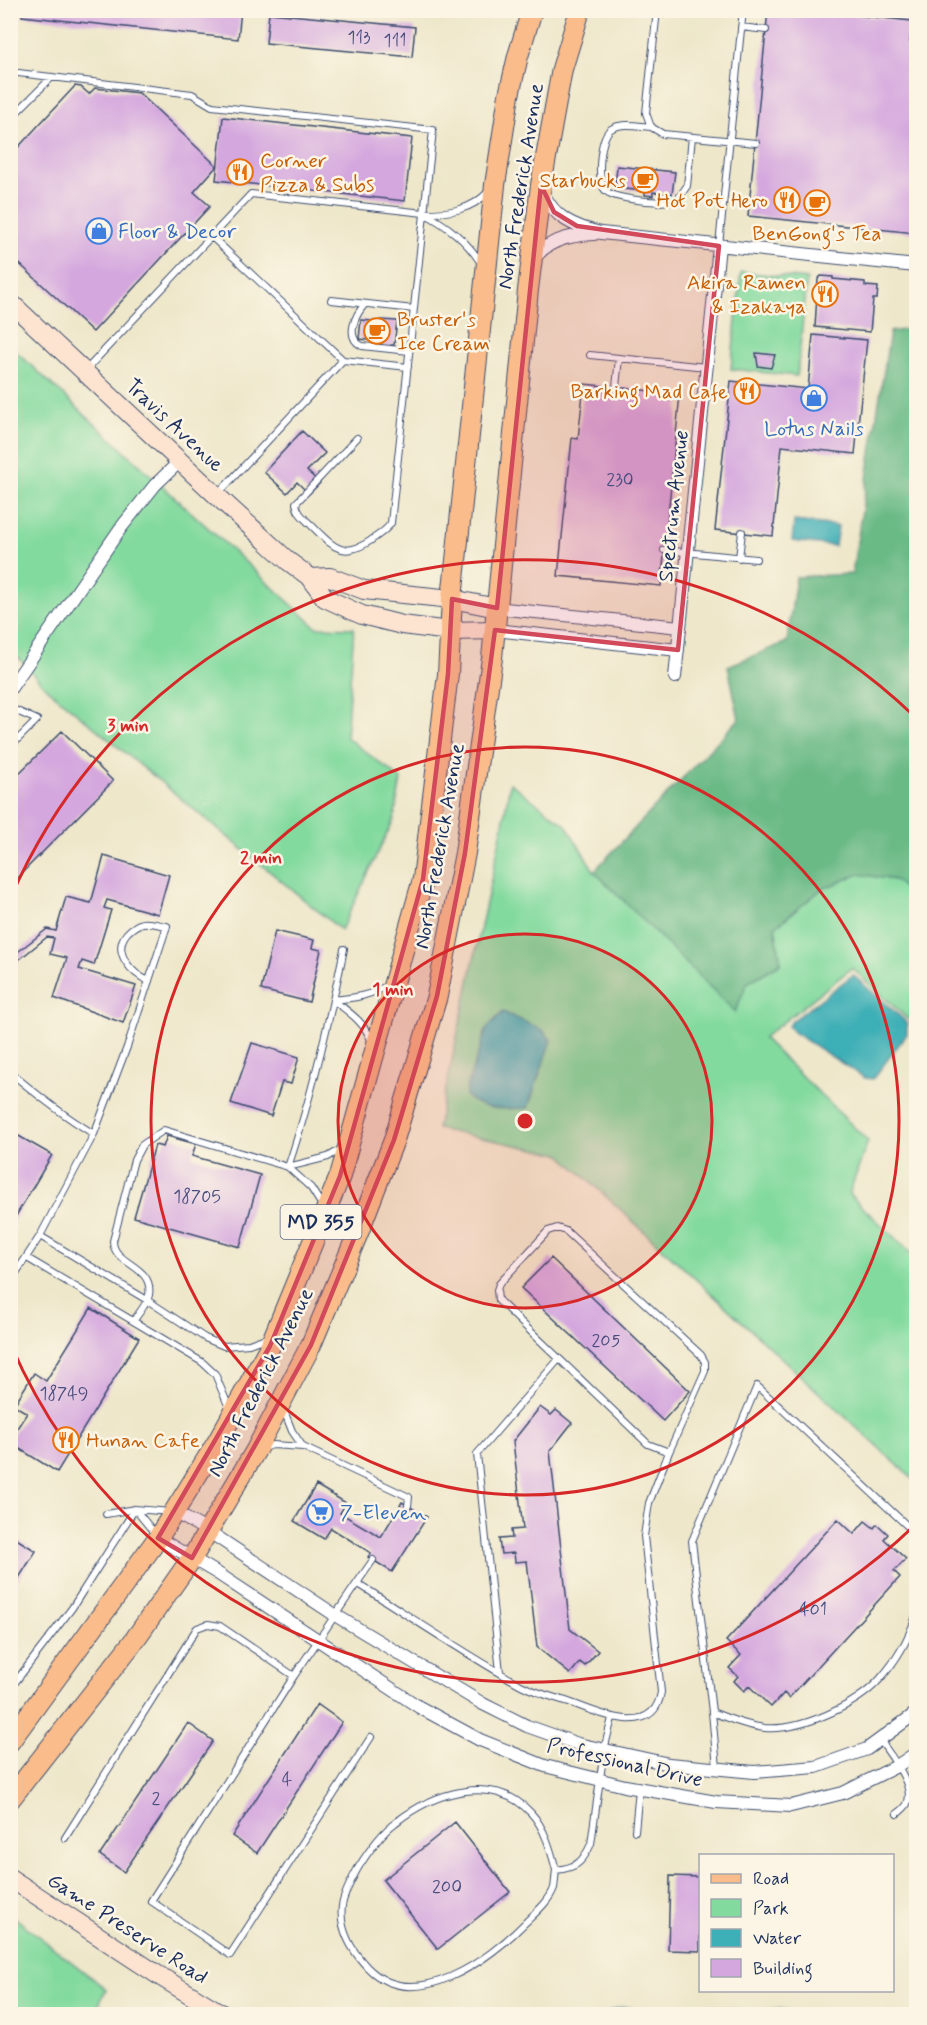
<svg xmlns="http://www.w3.org/2000/svg" width="927" height="2025" viewBox="0 0 927 2025" font-family="Mynerve,sans-serif">
<rect width="100%" height="100%" fill="#fcf5e5"/>
<filter id="ink" filterUnits="userSpaceOnUse"><feTurbulence type="fractalNoise" baseFrequency=".0167" numOctaves="2"/><feDisplacementMap in="SourceGraphic" scale="12" xChannelSelector="R" yChannelSelector="G"/><feConvolveMatrix kernelMatrix="1 2 1 2 8 2 1 2 1" color-interpolation-filters="sRGB"/></filter>
<filter id="wash" filterUnits="userSpaceOnUse"><feTurbulence type="fractalNoise" baseFrequency=".008" numOctaves="4" result="noise"/><feDisplacementMap in="SourceGraphic" scale="24" xChannelSelector="R" yChannelSelector="G"/><feGaussianBlur stdDeviation="1.35" result="paint"/><feColorMatrix in="noise" values="0 0 0 0 0 0 0 0 0 0 0 0 0 0 0 0 0 1.4 0 .05"/><feComposite in="paint" operator="in"/></filter>
<g filter="url(#wash)">
<rect width="100%" height="100%" fill="#eee7ca"/>
<path fill="#83da9f" stroke="#4f847e" stroke-width="1.5" d="M 741,272 L 807,279 L 797,376 L 731,369 Z
M 10,346 L 316,627 L 354,628 L 346,737 L 401,779 L 394,819 L 341,930 L 45,687 L 11,650 Z
M 510,783 L 566,825 L 594,871 L 735,1011 L 747,983 L 781,963 L 775,927 L 822,889 L 859,874 L 895,880 L 916,900 L 916,1027 L 852,968 L 763,1038 L 868,1141 L 849,1194 L 916,1258 L 916,1482 L 560,1154 L 437,1129 L 502,830 Z
M 10,1914 L 106,1989 L 95,2014 L 11,2014 Z"/>
<path fill="#6aba86" stroke="#427472" stroke-width="1.5" d="M 916,328 L 916,900 L 895,880 L 859,874 L 822,889 L 775,927 L 781,963 L 747,983 L 735,1012 L 594,871 L 739,719 L 728,666 L 787,642 L 796,577 L 852,574 L 890,332 Z"/>
<path fill="#3dafb6" stroke="#2c6f8a" stroke-width="1.5" d="M 794,521 L 838,526 L 835,546 L 792,541 Z
M 853,975 L 904,1020 L 907,1025 L 907,1034 L 873,1079 L 865,1078 L 793,1032 L 788,1026 L 792,1021 Z
M 503,1012 L 543,1030 L 551,1040 L 528,1108 C 505,1109 483,1112 466,1096 L 467,1086 L 487,1028 Z
M 702,2005 C 717,2006 731,2009 746,2011 C 763,2013 778,2004 794,2014 L 604,2014 C 632,1999 632,2014 659,2012 C 673,2011 687,2006 702,2005 Z"/>
<g id="blocks">
<path fill="#d4a7de" d="M 23,10 L 241,10 L 238,39 L 22,16 Z
M 768,10 L 804,10 L 912,21 L 910,42 L 916,43 L 916,233 L 748,216 Z
M 269,13 L 415,27 L 412,57 L 266,43 Z
M 75,86 L 81,87 L 89,94 L 95,88 L 139,93 L 217,166 L 194,192 L 210,206 L 93,332 L 10,255 L 10,156 Z
M 223,117 L 412,138 L 405,201 L 216,180 Z
M 617,166 L 675,172 L 672,194 L 653,192 L 653,196 L 645,195 L 645,191 L 615,188 Z
M 821,276 L 833,277 L 833,279 L 865,282 L 865,286 L 878,287 L 877,299 L 873,299 L 870,332 L 815,327 L 818,279 Z
M 361,320 L 381,322 L 381,320 L 397,321 L 394,345 L 391,345 L 391,348 L 381,347 L 382,344 L 379,343 L 379,341 L 359,339 Z
M 813,335 L 867,340 L 855,454 L 782,446 L 773,536 L 715,530 L 731,381 L 808,389 Z
M 756,353 L 775,355 L 771,368 L 758,366 Z
M 584,384 L 680,394 L 661,586 L 558,576 L 572,438 L 578,439 Z
M 302,431 L 325,453 L 307,471 L 320,483 L 309,494 L 297,482 L 287,493 L 264,472 Z
M 62,731 L 113,781 L 13,882 L 10,880 L 10,782 Z
M 104,856 L 169,875 L 158,914 L 107,900 L 104,908 L 111,910 L 94,965 L 82,961 L 79,969 L 136,986 L 123,1023 L 54,998 L 67,958 L 50,954 L 54,938 L 47,937 L 10,967 L 10,958 L 47,929 L 56,931 L 66,897 L 91,903 Z
M 275,931 L 314,940 L 312,948 L 321,950 L 309,1002 L 261,990 Z
M 252,1043 L 299,1057 L 291,1084 L 282,1082 L 271,1116 L 231,1103 Z
M 10,1131 L 52,1155 L 10,1226 Z
M 167,1136 L 196,1144 L 192,1156 L 260,1175 L 240,1247 L 134,1217 L 155,1145 L 163,1147 Z
M 551,1258 L 690,1391 L 663,1421 L 521,1288 Z
M 91,1308 L 139,1338 L 57,1472 L 10,1443 L 10,1439 L 27,1413 L 14,1405 L 34,1373 L 46,1381 Z
M 540,1407 L 551,1415 L 556,1410 L 572,1423 L 550,1451 L 570,1629 L 598,1651 L 585,1666 L 580,1662 L 570,1674 L 537,1647 L 527,1561 L 515,1562 L 514,1553 L 501,1554 L 499,1539 L 512,1538 L 511,1530 L 523,1529 L 513,1441 Z
M 316,1485 L 346,1503 L 340,1513 L 381,1537 L 402,1502 L 427,1517 L 392,1572 L 368,1557 L 371,1553 L 331,1528 L 324,1539 L 294,1521 Z
M 838,1519 L 854,1534 L 865,1521 L 874,1528 L 877,1524 L 888,1534 L 884,1539 L 906,1559 L 894,1571 L 900,1577 L 789,1698 L 784,1693 L 771,1707 L 749,1686 L 744,1691 L 734,1681 L 738,1676 L 729,1668 L 741,1655 L 726,1641 Z
M 10,1535 L 36,1551 L 10,1592 Z
M 317,1704 L 342,1722 L 257,1853 L 232,1836 Z
M 188,1723 L 213,1741 L 124,1872 L 100,1855 Z
M 455,1822 L 510,1892 L 438,1949 L 383,1880 Z
M 670,1876 L 700,1877 L 700,1951 L 668,1950 Z"/>
</g>
</g>
<g filter="url(#ink)">
<use href="#blocks" fill-opacity="0" stroke="#3b4b6e" stroke-width="1.5"/>
<g fill="none" stroke-linecap="round" stroke-linejoin="round">
<g stroke="#3b4b6e" stroke-width="8">
<path id="lane" d="M 657,10 L 646,113 L 651,127 L 663,134 L 756,143
M 741,27 L 766,30
M 10,72 L 192,94 L 212,106 L 433,130 L 391,523 C 386,531 378,535 370,541 C 341,560 332,545 311,525 C 304,518 297,513 296,503 L 357,438
M 10,119 L 52,77
M 652,127 C 639,126 622,122 611,129 C 600,136 596,180 605,190 C 614,200 664,204 677,200 L 687,186 L 692,137
M 424,213 C 448,226 466,240 481,263
M 212,237 L 343,360 L 408,367
M 719,245 L 743,10
M 331,300 L 414,309
M 365,304 C 356,314 344,337 362,346 L 409,351
M 590,355 L 706,367
M 85,371 L 251,194 L 424,213 C 449,213 471,211 489,191
M 616,387 L 619,358
M 217,495 L 343,360
M 664,550 L 756,559
M 739,558 L 742,532
M 10,708 L 37,720 L 10,747
M 333,1000 C 349,1012 366,1023 372,1043
M 333,1000 C 354,998 371,996 389,984
M 10,1072 C 37,1095 64,1116 94,1134
M 288,1167 L 328,1157 L 343,1148
M 288,1167 L 311,1188 L 323,1207
M 40,1236 L 147,1300 L 205,1338 L 224,1346 L 249,1344 L 268,1337
M 27,1258 L 202,1362 L 215,1374 L 230,1410
M 10,1282 L 40,1236 L 94,1134 L 127,1047 L 167,926 C 159,925 150,922 143,923 C 137,924 131,929 127,933 C 111,952 132,974 149,981
M 134,1320 C 139,1313 147,1304 149,1295 C 154,1265 113,1265 113,1241 L 134,1160 L 142,1145 L 164,1130 L 288,1167 C 312,1096 329,1022 344,949
M 283,1408 L 292,1431 L 303,1447
M 262,1448 L 273,1445 L 303,1447 L 409,1497 L 408,1506
M 106,1514 L 135,1509 L 171,1512
M 357,1583 L 373,1560
M 500,1672 L 477,1454 L 559,1359
M 10,1689 L 72,1608 L 135,1509 L 156,1535
M 712,1712 C 729,1719 747,1726 765,1728 C 801,1731 857,1705 880,1679 C 896,1661 909,1638 916,1616
M 371,1737 L 230,1955 L 151,1901 L 294,1676 L 357,1583 C 411,1617 465,1654 521,1685 C 536,1693 553,1697 569,1702 C 597,1712 654,1740 661,1692 L 644,1536 L 649,1503 L 669,1452 L 648,1444 L 498,1300 L 497,1290 L 499,1284 L 548,1231 L 557,1228 L 566,1231 L 701,1355 L 705,1362 L 705,1371 L 669,1452
M 880,1740 C 890,1755 916,1786 907,1804 C 905,1808 901,1811 897,1814
M 717,1768 L 712,1712 L 692,1541 L 757,1386 L 916,1534
M 635,1831 L 639,1789
M 65,1838 L 197,1628 L 208,1624 L 220,1626 L 294,1676
M 556,1870 C 551,1851 545,1828 531,1813 C 493,1772 433,1793 395,1823 C 380,1834 368,1852 358,1868 C 352,1879 344,1893 342,1906 C 339,1929 352,1951 367,1967 C 414,2016 490,1959 525,1923 C 535,1913 549,1902 554,1888 C 555,1883 555,1876 556,1870 C 576,1868 583,1862 591,1844 L 604,1750 L 612,1718"/>
</g>
<g stroke="#3b4b6e" stroke-width="14">
<path id="street" d="M 543,192 C 553,218 575,227 601,233 L 916,266
M 533,261 C 545,240 571,235 594,234
M 497,608 L 680,627
M 495,630 L 678,650
M 675,677 L 719,246
M 10,689 L 120,529 L 155,485 L 180,461
M 174,1512 L 208,1531 L 335,1615 L 483,1704 L 527,1726 L 578,1744 L 669,1764 L 754,1772 L 816,1767 L 867,1749 L 916,1713
M 158,1538 L 217,1573 L 419,1707 L 480,1740 L 545,1766 L 625,1786 L 716,1802 L 791,1806 L 843,1793 L 897,1766 L 916,1753"/>
</g>
<g stroke="#3b4b6e" stroke-width="20">
<path id="secondary" d="M 10,302 L 216,495 L 288,561 L 311,578 L 325,598 L 362,615 L 402,625 L 450,631 L 495,630
M 311,578 L 330,577 L 364,590 L 452,599 L 497,608
M 10,1878 L 158,1975 L 222,2014"/>
</g>
<g stroke="#3b4b6e" stroke-width="22">
<path id="primary" d="M 10,1741 L 158,1538 L 218,1441 L 270,1346 L 340,1176 L 423,879 L 448,674 L 452,599 L 495,185 L 509,95 L 518,56 L 532,10
M 10,1799 L 133,1642 L 192,1558 L 256,1450 L 311,1345 L 358,1233 L 394,1140 L 437,996 L 465,853 L 492,658 L 528,290 L 541,185 L 562,69 L 580,10"/>
</g>
<use href="#lane" stroke="#fff" stroke-width="6"/>
<use href="#street" stroke="#fff" stroke-width="12"/>
<use href="#secondary" stroke="#fde4d1" stroke-width="18"/>
<use href="#primary" stroke="#fabc8b" stroke-width="20"/>
</g>
</g>
<path fill="#d1495b" fill-opacity="0.2" stroke="#d1495b" stroke-width="4.5" stroke-linejoin="round" d="M 541,185 L 554,212 L 577,226 L 719,246 L 678,650 L 495,630 L 465,853 L 437,996 L 394,1140 L 311,1345 L 192,1558 L 158,1538 L 270,1346 L 340,1176 L 423,879 L 448,674 L 452,599 L 497,608 Z"/>
<circle cx="525" cy="1121" r="187" fill="#d62828" fill-opacity=".12"/>
<g fill="none" stroke="#d62828" stroke-width="3">
<circle cx="525" cy="1121" r="187"/>
<circle cx="525" cy="1121" r="374"/>
<path d="M915 1525A561 561 0 0 1 11 1345M11 897A561 561 0 0 1 915 717"/>
</g>
<defs>
<g id="restaurant-ring" transform="scale(1.35)"><circle r="9.5" fill="#fcf5e5" stroke="#e8710a" stroke-width="1.5"/><path d="M-5-6h1v4h1v-4h1v4h1v-4h1v5L-1.5 .5V6h-2V.5L-5-1ZM5-6V6H3V1.5H1.5Q1.5-4 5-6Z" fill="#e8710a"/></g>
<g id="cafe-ring" transform="scale(1.35)"><circle r="9.5" fill="#fcf5e5" stroke="#e8710a" stroke-width="1.5"/><path d="M-5.5-4.5H6V0H3Q3 3.5 0 3.5H-2.5Q-5.5 3.5-5.5 0ZM3-3.2v2h1.7v-2ZM-6 4.5H4V6H-6Z" fill="#e8710a"/></g>
<g id="shop-ring" transform="scale(1.35)"><circle r="9.5" fill="#fcf5e5" stroke="#3f7fe0" stroke-width="1.5"/><path d="M-5-2.5h2.3a2.7 3.5 0 0 1 5.4 0H5L5.5 6h-11ZM-1.5-2.5h3a1.5 2.3 0 0 0-3 0Z" fill="#3f7fe0"/></g>
<g id="supermarket-ring" transform="scale(1.35)"><circle r="9.5" fill="#fcf5e5" stroke="#3f7fe0" stroke-width="1.5"/><path d="M-6-5.5h2.5l.6 2H6L4.5 2H-2.5L-4.4-4H-6ZM-1.5 3.2a1.3 1.3 0 1 0 .1 0ZM3 3.2a1.3 1.3 0 1 0 .1 0Z" fill="#3f7fe0"/></g>
</defs>
<g fill-rule="evenodd">
<use href="#restaurant-ring" x="240" y="172"/>
<use href="#cafe-ring" x="645" y="180"/>
<use href="#restaurant-ring" x="787" y="200"/>
<use href="#cafe-ring" x="817" y="203"/>
<use href="#shop-ring" x="99" y="231"/>
<use href="#restaurant-ring" x="825" y="294"/>
<use href="#cafe-ring" x="377" y="331"/>
<use href="#restaurant-ring" x="747" y="391"/>
<use href="#shop-ring" x="814" y="398"/>
<use href="#restaurant-ring" x="66" y="1440"/>
<use href="#supermarket-ring" x="320" y="1512"/>
</g>
<g text-anchor="middle" stroke-width="5" stroke-linejoin="round" paint-order="stroke">
<g font-size="18" fill="#494d7e">
<text x="359" y="43">113</text>
<text x="395" y="46">111</text>
<text x="620" y="485">230</text>
<text x="197" y="1202">18705</text>
<text x="606" y="1346">205</text>
<text x="64" y="1399">18749</text>
<text x="813" y="1615">401</text>
<text x="287" y="1785">4</text>
<text x="156" y="1804">2</text>
<text x="447" y="1892">200</text>
</g>
<rect fill="#fcf5e5" stroke="#5e6a86" stroke-width="1.5" x="280.5" y="1205" width="81" height="34" rx="4.5"/>
<g font-size="20" font-weight="bold" fill="#1b2f5e">
<text x="321" y="1229">MD 355</text>
</g>
<g font-size="21" fill="#c56008" stroke="#fcf5e5" text-anchor="end">
<text x="260" y="167" text-anchor="start">Corner<tspan x="260" dy="24">Pizza &amp; Subs</tspan></text>
<text x="626" y="187">Starbucks</text>
<text x="768" y="207">Hot Pot Hero</text>
<text x="817" y="240" text-anchor="middle">BenGong's Tea</text>
<text x="806" y="289">Akira Ramen<tspan x="806" dy="24">&amp; Izakaya</tspan></text>
<text x="397" y="326" text-anchor="start">Bruster's<tspan x="397" dy="24">Ice Cream</tspan></text>
<text x="728" y="398">Barking Mad Cafe</text>
<text x="86" y="1447" text-anchor="start">Hunan Cafe</text>
</g>
<g font-size="21" fill="#1b2f5e" stroke="#fcf5e5">
<text transform="translate(520 186) rotate(-81)" y="7">North Frederick Avenue</text>
<text transform="translate(175 425) rotate(43)" y="7">Travis Avenue</text>
<text transform="translate(673 506) rotate(-84)" y="7">Spectrum Avenue</text>
<text transform="translate(439 846) rotate(-80)" y="7">North Frederick Avenue</text>
<text transform="translate(260 1382) rotate(-63)" y="7">North Frederick Avenue</text>
<text transform="translate(625 1762) rotate(13)" y="7">Professional Drive</text>
<text transform="translate(128 1928) rotate(33)" y="7">Game Preserve Road</text>
</g>
<g font-size="21" fill="#366cbe" stroke="#fcf5e5" text-anchor="start">
<text x="118" y="238">Floor &amp; Decor</text>
<text x="814" y="435" text-anchor="middle">Lotus Nails</text>
<text x="340" y="1519">7-Eleven</text>
</g>
</g>
<circle cx="525" cy="1121" r="9" fill="#d62828" stroke="#fcf5e5" stroke-width="3"/>
<g font-size="18" text-anchor="middle" font-weight="bold" fill="#d62828" stroke="#fcf5e5" stroke-width="5" stroke-linejoin="round" paint-order="stroke">
<text x="128" y="731">3 min</text>
<text x="261" y="863">2 min</text>
<text x="393" y="995">1 min</text>
</g>
<rect width="927" height="2025" fill="none" stroke="#fcf5e5" stroke-width="36"/>
<rect x="699" y="1854" width="195" height="138" fill="#fcf5e5" stroke="#a2a6af" stroke-width="1.5"/>
<rect x="711" y="1874" width="30" height="9" fill="#fabc8b" stroke="#a2a6af" stroke-width="1.5"/>
<text x="753" y="1884" font-size="18" fill="#1b2f5e">Road</text>
<rect x="711" y="1899" width="30" height="18" fill="#83da9f" stroke="#a2a6af" stroke-width="1.5"/>
<text x="753" y="1914" font-size="18" fill="#1b2f5e">Park</text>
<rect x="711" y="1929" width="30" height="18" fill="#3dafb6" stroke="#a2a6af" stroke-width="1.5"/>
<text x="753" y="1944" font-size="18" fill="#1b2f5e">Water</text>
<rect x="711" y="1959" width="30" height="18" fill="#d4a7de" stroke="#a2a6af" stroke-width="1.5"/>
<text x="753" y="1974" font-size="18" fill="#1b2f5e">Building</text>
</svg>
